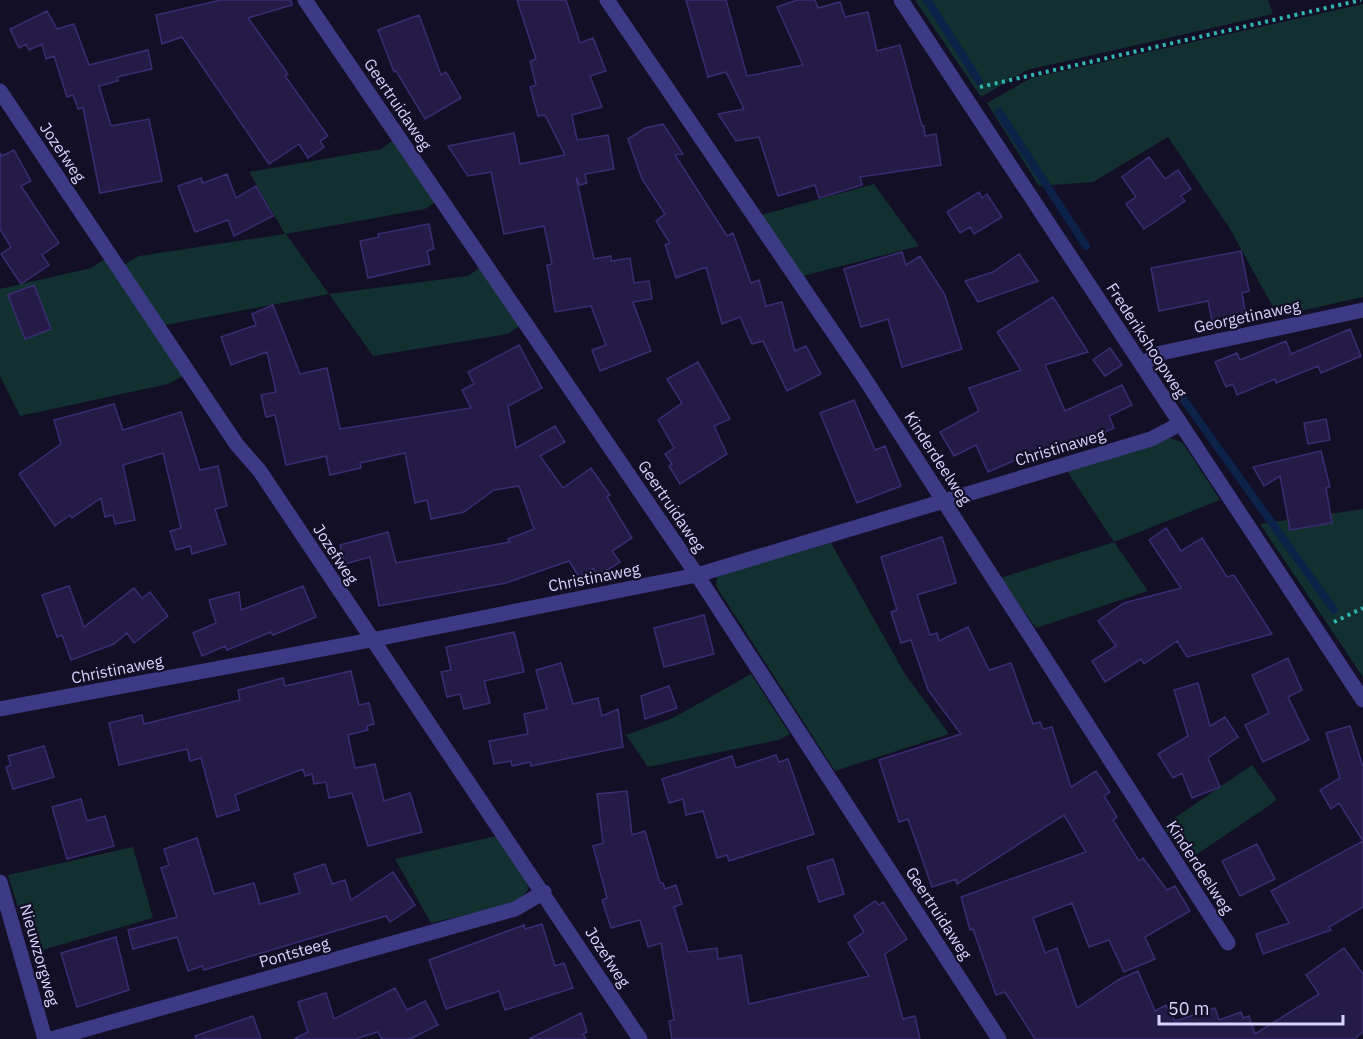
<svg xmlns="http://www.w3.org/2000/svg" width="1363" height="1039" viewBox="0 0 1363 1039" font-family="'IBM Plex Sans',sans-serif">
<rect width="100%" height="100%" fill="#130f26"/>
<path fill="#12302f" d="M 915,0 L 1268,0 L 1273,14 L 1027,70 L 981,97 Z
M 1363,4 L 1363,297 L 1278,316 L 1230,229 L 1168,137 L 1093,182 L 1039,186 L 987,103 L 1031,78 Z
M 393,140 L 437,201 L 425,209 L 286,234 L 329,294 L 468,276 L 481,267 L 521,325 L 508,334 L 373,356 L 329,294 L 165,325 L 124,265 L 139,256 L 285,234 L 249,172 L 381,149 Z
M 874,184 L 919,246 L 803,276 L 761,215 Z
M 105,259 L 183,376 L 168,384 L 20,416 L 0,376 L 0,289 L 91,268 Z
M 1170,438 L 1183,443 L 1220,500 L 1114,542 L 1148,591 L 1036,628 L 1000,578 L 1114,542 L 1067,471 Z
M 1363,509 L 1363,677 L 1260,524 Z
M 831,543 L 905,674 L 949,734 L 835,771 L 716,586 L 717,575 Z
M 751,674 L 790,734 L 779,740 L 648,767 L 626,735 L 673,718 Z
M 1252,765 L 1277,800 L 1187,861 L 1163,826 Z
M 496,836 L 527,882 L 528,890 L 515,903 L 431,923 L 395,859 Z
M 133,847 L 153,918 L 32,953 L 8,875 Z"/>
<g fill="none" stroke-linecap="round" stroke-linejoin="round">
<path stroke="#0c2248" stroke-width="8" d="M 927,0 L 979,81
M 999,112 L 1086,246
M 1184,400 L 1334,610"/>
</g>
<path fill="#241b47" stroke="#3b2d73" stroke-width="1.5" d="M 221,0 L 291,0 L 292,5 L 248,18 L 288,74 L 285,76 L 328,136 L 320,141 L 324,147 L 308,158 L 299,144 L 269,164 L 182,37 L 162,44 L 156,15 Z
M 517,0 L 566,0 L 580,43 L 593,38 L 606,71 L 590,76 L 602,107 L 572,115 L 577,140 L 608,135 L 614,169 L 585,174 L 587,183 L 580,185 L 576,177 L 594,259 L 611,256 L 611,261 L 630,258 L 634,283 L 649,281 L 652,299 L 633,302 L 651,351 L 600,371 L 592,350 L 606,345 L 591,306 L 555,312 L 547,265 L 552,264 L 544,226 L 504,234 L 491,172 L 468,176 L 448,146 L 514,133 L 520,164 L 565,155 L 545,115 L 538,116 L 530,87 L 536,85 L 530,61 L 536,59 Z
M 686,0 L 726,0 L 747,76 L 803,65 L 777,7 L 797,0 L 815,0 L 818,8 L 840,2 L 845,17 L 868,12 L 877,51 L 900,45 L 922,126 L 924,126 L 925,136 L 936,134 L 941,165 L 860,177 L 862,185 L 819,198 L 815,185 L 778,196 L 759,137 L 736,141 L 718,114 L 744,109 L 726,72 L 708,77 Z
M 47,11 L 57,29 L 74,24 L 89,65 L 148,50 L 152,69 L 117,77 L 118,81 L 99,86 L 111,126 L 149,119 L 162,181 L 100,193 L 83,108 L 78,109 L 73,95 L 67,97 L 54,56 L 46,59 L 42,44 L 29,50 L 26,44 L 19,48 L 10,29 Z
M 419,15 L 441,75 L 446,72 L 461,98 L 425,119 L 396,71 L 394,72 L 378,30 Z
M 663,124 L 683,154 L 675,155 L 727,236 L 733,233 L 751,283 L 759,280 L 766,306 L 782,302 L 795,351 L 806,346 L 821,374 L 787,391 L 763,341 L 752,344 L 740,317 L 722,324 L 706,267 L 676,278 L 665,245 L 670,243 L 656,221 L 665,214 L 642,179 L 628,139 L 645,128 Z
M 14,150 L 31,181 L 21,186 L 59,243 L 42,255 L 49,265 L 21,284 L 1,254 L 11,247 L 0,229 L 0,153 L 2,156 Z
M 1149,157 L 1165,179 L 1178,170 L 1191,189 L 1181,196 L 1185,201 L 1144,229 L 1126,204 L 1136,197 L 1122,177 Z
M 227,174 L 236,198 L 256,186 L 273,216 L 234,236 L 228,220 L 195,232 L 178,186 L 201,178 L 203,183 Z
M 979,192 L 982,198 L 987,194 L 1002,217 L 974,234 L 970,227 L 960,233 L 947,212 Z
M 429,224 L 434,249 L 427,251 L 430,264 L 368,278 L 360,241 L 379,237 L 378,234 Z
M 1241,251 L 1249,291 L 1242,293 L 1246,315 L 1212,321 L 1208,301 L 1159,311 L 1151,268 Z
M 902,252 L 906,265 L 920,256 L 945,295 L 962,349 L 902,367 L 888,319 L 861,327 L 844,269 Z
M 1019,254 L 1038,281 L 978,302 L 965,281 L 993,272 Z
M 34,285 L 51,329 L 25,339 L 8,295 Z
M 1053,297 L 1088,352 L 1045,365 L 1065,411 L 1122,385 L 1132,405 L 1109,416 L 1114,428 L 1089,440 L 1086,435 L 1029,459 L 1027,455 L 988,472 L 976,445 L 954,456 L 940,432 L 979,411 L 969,388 L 1021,370 L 997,332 Z
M 273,305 L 300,374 L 327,368 L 340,429 L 471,408 L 462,390 L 474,384 L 468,372 L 519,345 L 542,388 L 508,406 L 516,448 L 555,426 L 565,442 L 540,456 L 563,488 L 591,468 L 610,495 L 607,497 L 632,538 L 612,551 L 620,562 L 598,576 L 593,568 L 579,577 L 569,561 L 506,583 L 379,606 L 370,557 L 345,564 L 340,545 L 388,532 L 396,563 L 510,542 L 508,539 L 534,529 L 519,486 L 494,490 L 464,512 L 431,519 L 427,500 L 415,503 L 405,453 L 360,463 L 361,468 L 330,475 L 326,456 L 286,465 L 275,415 L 266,417 L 261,395 L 276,392 L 267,352 L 231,365 L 221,337 L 256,325 L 252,314 Z
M 1350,329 L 1361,356 L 1321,373 L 1318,366 L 1276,383 L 1275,379 L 1237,395 L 1233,384 L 1226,387 L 1215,362 L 1237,353 L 1240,360 L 1286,341 L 1291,354 Z
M 1110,348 L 1122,365 L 1105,376 L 1093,360 Z
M 698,362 L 730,419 L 714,426 L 727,454 L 680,484 L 669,466 L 672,464 L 665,454 L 674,448 L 658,420 L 682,403 L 667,379 Z
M 854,400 L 875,450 L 885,446 L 901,486 L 857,503 L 820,413 Z
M 114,404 L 123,430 L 181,412 L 200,470 L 218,466 L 227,506 L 215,509 L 226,544 L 192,554 L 190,546 L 176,550 L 170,531 L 181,528 L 163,453 L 123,465 L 135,520 L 115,524 L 113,515 L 105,517 L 101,498 L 72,518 L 70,515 L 55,526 L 19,474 L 61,444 L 54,420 Z
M 1326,419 L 1330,440 L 1308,444 L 1304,423 Z
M 1321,451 L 1330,487 L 1326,488 L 1332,523 L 1290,530 L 1280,476 L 1264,486 L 1253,467 Z
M 1166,528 L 1181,551 L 1202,538 L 1227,577 L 1234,575 L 1272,634 L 1187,657 L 1177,641 L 1144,664 L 1141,659 L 1105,682 L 1092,661 L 1116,646 L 1098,621 L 1124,603 L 1181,588 L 1149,540 Z
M 942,537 L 956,583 L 917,595 L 930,635 L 937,633 L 939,641 L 968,627 L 989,670 L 1011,663 L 1033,724 L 1040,722 L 1043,729 L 1052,727 L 1071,787 L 1096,771 L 1110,792 L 1104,796 L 1117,817 L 1113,820 L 1139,861 L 1143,858 L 1167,890 L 1175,886 L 1190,911 L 1145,937 L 1155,959 L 1124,972 L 1109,940 L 1089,947 L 1072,903 L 1033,918 L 1045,953 L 1057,948 L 1077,1008 L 1118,980 L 1138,971 L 1155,1011 L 1166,1005 L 1175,1021 L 1215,1008 L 1219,1020 L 1241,1012 L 1243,1018 L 1249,1016 L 1255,1034 L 1319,994 L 1306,975 L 1344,948 L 1363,974 L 1363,1032 L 1354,1039 L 1035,1039 L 1005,992 L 996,995 L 973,929 L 970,930 L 961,897 L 1086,852 L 1064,815 L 957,884 L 956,879 L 932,887 L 908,819 L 899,822 L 879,760 L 961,734 L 928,690 L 911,640 L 901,643 L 891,612 L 897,610 L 881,557 Z
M 69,586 L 84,627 L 134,588 L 142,598 L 150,592 L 168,616 L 134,643 L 127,633 L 114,644 L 71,660 L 62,635 L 57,637 L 42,595 Z
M 303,586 L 316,617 L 273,635 L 271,632 L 227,650 L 225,646 L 202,656 L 193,633 L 216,623 L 209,600 L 239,592 L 241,610 Z
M 704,615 L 714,654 L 664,667 L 654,628 Z
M 514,632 L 524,672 L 484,681 L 490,703 L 464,709 L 460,694 L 447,697 L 441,672 L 451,670 L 446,647 Z
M 1288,658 L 1302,690 L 1288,697 L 1309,740 L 1263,762 L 1245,725 L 1269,713 L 1252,675 Z
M 561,663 L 573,704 L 598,698 L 602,716 L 618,709 L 623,747 L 531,766 L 530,762 L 512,766 L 511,761 L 494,764 L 489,741 L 528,734 L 524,714 L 547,709 L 536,670 Z
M 351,671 L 359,705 L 369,703 L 374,724 L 367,726 L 368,730 L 348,735 L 355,768 L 375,764 L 384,801 L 410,793 L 422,832 L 368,846 L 352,793 L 329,798 L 326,782 L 314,784 L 312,774 L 305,776 L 303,769 L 235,795 L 239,810 L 217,817 L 201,758 L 190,761 L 187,749 L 119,765 L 109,723 L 142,715 L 144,724 L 240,700 L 238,690 L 283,678 L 285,686 Z
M 1198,683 L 1210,726 L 1225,717 L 1238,737 L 1208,758 L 1220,787 L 1192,798 L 1182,773 L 1173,778 L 1158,754 L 1188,736 L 1174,690 Z
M 669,686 L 677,708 L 645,719 L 641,696 Z
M 1350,726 L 1363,767 L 1363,907 L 1329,927 L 1331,930 L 1263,954 L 1256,934 L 1289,923 L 1271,891 L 1363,841 L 1339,803 L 1331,809 L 1320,790 L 1340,778 L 1326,733 Z
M 44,746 L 54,777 L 13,789 L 6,767 L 11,765 L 8,756 Z
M 776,755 L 779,762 L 788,759 L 814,834 L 729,861 L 727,855 L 717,858 L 703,811 L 686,815 L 683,799 L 669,803 L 662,779 L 732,756 L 736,768 Z
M 627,791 L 632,835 L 645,831 L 660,883 L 663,883 L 665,889 L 676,885 L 682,904 L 674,907 L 688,952 L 717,948 L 718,959 L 741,955 L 749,1004 L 869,976 L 848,943 L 864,932 L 854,916 L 875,901 L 879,905 L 883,902 L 907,939 L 885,954 L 903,1019 L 915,1016 L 920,1039 L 672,1039 L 669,1021 L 674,1020 L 661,943 L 648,947 L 640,920 L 611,928 L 602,900 L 607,898 L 593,846 L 603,843 L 597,794 Z
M 81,799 L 87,821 L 105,816 L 114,846 L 67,859 L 52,807 Z
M 197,838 L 214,894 L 254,883 L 260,904 L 300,893 L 294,874 L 325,864 L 332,884 L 345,880 L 351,900 L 393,872 L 415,905 L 390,922 L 386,916 L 204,970 L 202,966 L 188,971 L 177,937 L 133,949 L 128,930 L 177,917 L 161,868 L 169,865 L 164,849 Z
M 1257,844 L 1275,879 L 1240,896 L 1222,861 Z
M 833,859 L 844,894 L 819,902 L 807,867 Z
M 542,924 L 555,966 L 564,963 L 573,988 L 505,1010 L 499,991 L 446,1009 L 429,960 L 524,925 L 525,929 Z
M 116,937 L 129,990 L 77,1007 L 61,953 Z
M 395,988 L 407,1010 L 425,1001 L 438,1025 L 410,1039 L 382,1039 L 378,1032 L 355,1039 L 294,1039 L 308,1032 L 298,1002 L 326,993 L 334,1019 Z
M 581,1013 L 587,1032 L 583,1034 L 586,1039 L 529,1039 Z
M 253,1016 L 261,1039 L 196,1039 L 195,1036 Z"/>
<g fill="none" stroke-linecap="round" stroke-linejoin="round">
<path stroke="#2fb8b0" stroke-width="4" stroke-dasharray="3 4.5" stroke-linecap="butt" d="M 980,87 L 1361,0
M 1334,622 L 1363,608"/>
<path stroke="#3d3a85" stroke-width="15" d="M 305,0 L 697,575 L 999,1039
M 607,0 L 863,376 L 1228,943
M 901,0 L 1363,700
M 0,91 L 237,445 L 259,470 L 640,1039
M 1142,364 L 1161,353 L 1363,310
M 0,709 L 371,640 L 697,575 L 1151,439 L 1180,424
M 0,882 L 45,1039
M 51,1039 L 515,909 L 544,892"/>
</g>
<g text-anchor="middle" stroke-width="4.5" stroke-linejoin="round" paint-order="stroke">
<g font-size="16" fill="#d9d4ff" stroke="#130f26">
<text transform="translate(398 104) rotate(56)" y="6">Geertruidaweg</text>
<text transform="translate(63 152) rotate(56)" y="6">Jozefweg</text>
<text transform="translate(1247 316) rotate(-12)" y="6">Georgetinaweg</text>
<text transform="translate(1147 340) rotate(57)" y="6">Frederikshoopweg</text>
<text transform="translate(1060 447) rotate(-17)" y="6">Christinaweg</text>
<text transform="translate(938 458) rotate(57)" y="6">Kinderdeelweg</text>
<text transform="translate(672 506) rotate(56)" y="6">Geertruidaweg</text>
<text transform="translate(336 554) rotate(57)" y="6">Jozefweg</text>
<text transform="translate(594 577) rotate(-11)" y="6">Christinaweg</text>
<text transform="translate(117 669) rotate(-11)" y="6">Christinaweg</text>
<text transform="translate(1200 867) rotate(57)" y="6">Kinderdeelweg</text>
<text transform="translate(939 913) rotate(57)" y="6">Geertruidaweg</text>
<text transform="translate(294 952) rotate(-16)" y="6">Pontsteeg</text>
<text transform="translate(40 955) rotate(74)" y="6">Nieuwzorgweg</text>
<text transform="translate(608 957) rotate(57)" y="6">Jozefweg</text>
</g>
</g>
<path d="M1159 1015v9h184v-9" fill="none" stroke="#d9d4ff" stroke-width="3"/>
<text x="1168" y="1015" font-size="18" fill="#d9d4ff" stroke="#130f26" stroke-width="4.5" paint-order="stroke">50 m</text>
</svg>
